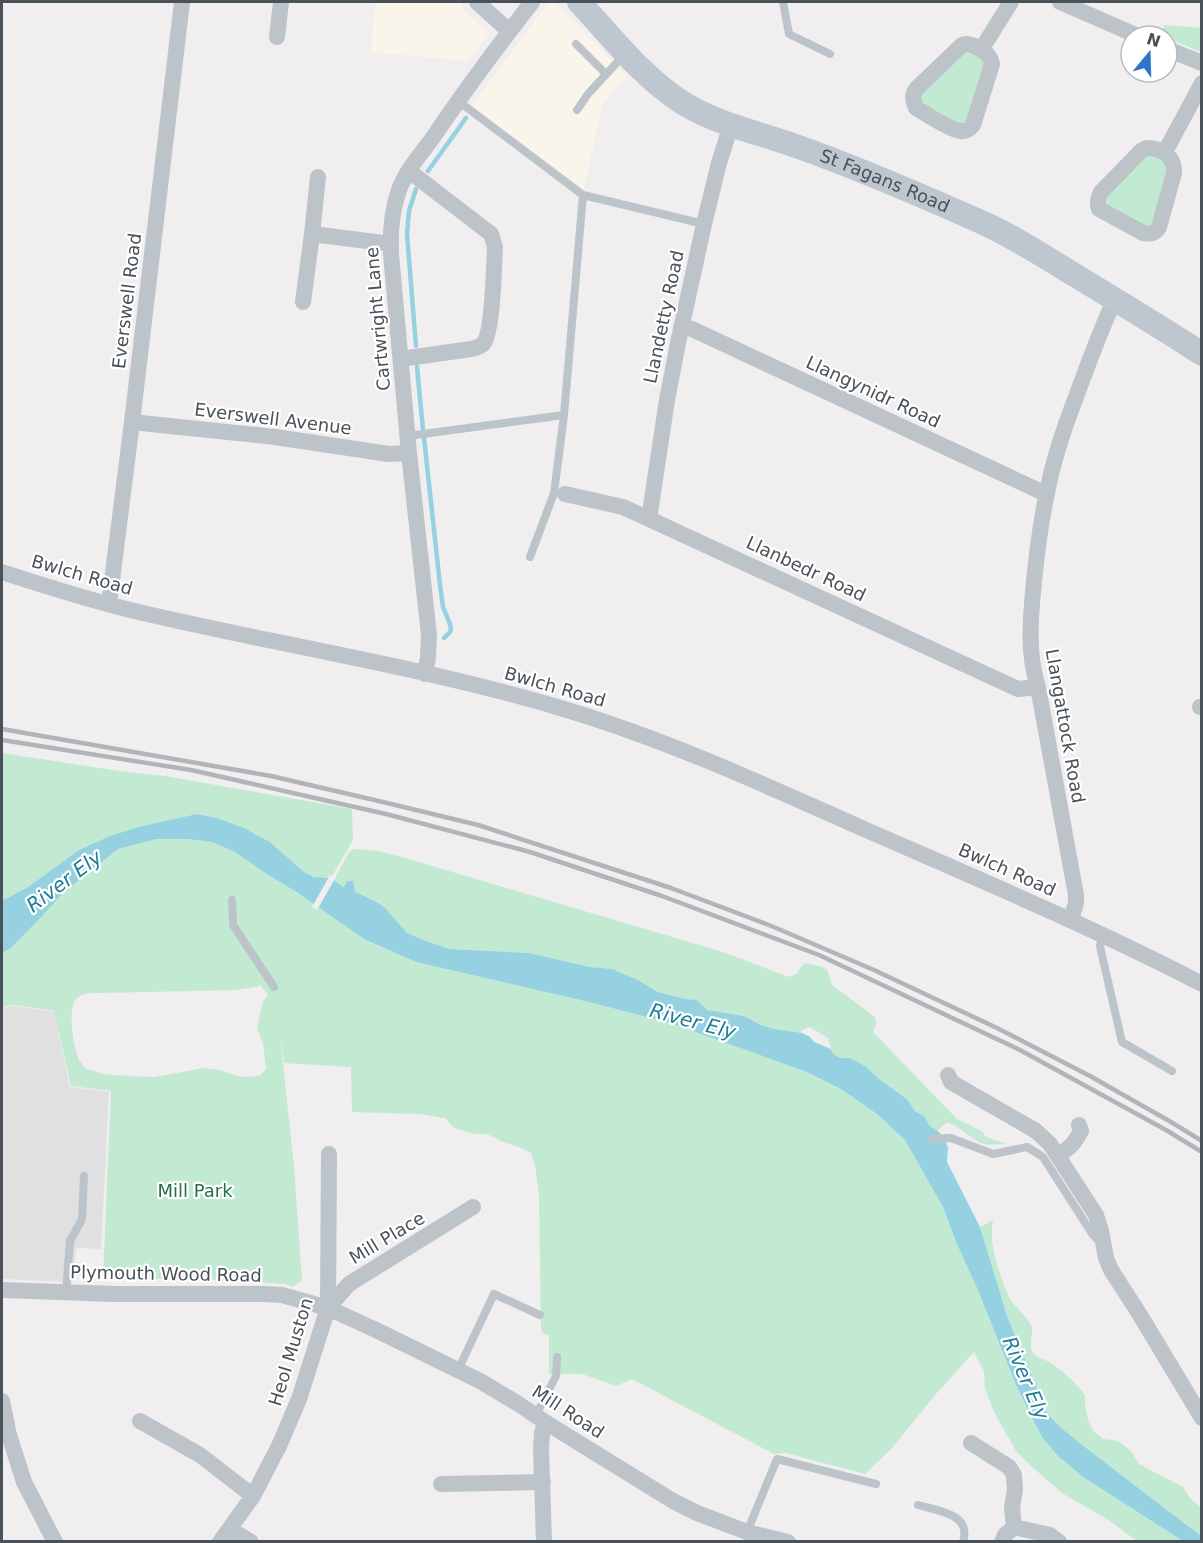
<svg xmlns="http://www.w3.org/2000/svg" width="1203" height="1543" viewBox="0 0 1203 1543" font-family="'DejaVu Sans',sans-serif">
<rect width="100%" height="100%" fill="#f1eeef"/>
<path fill="#f9f5ea" d="M 375,2 L 461,2 L 463,10 L 489,34 L 468,61 L 371,52 Z
M 549,2 L 555,2 L 627,76 L 603,104 L 583,191 L 471,107 Z"/>
<path fill="#e1e0e0" d="M 15,1006 L 54,1012 L 70,1087 L 109,1092 L 101,1249 L 76,1248 L 73,1282 L 2,1279 L 2,1008 Z"/>
<path fill="#c2e9d1" fill-rule="evenodd" d="M 1165,25 L 1201,28 L 1201,52 L 1167,38 L 1167,36 L 1161,35 L 1160,34 Z
M 967,52 L 973,52 L 985,62 L 969,119 L 963,124 L 956,124 L 924,106 L 920,100 L 920,93 L 962,53 Z
M 1145,155 L 1157,155 L 1168,166 L 1152,225 L 1146,226 L 1109,208 L 1106,202 L 1107,194 Z
M 2,753 L 119,771 L 165,776 L 352,809 L 353,840 L 331,878 L 315,877 L 304,872 L 270,842 L 244,828 L 217,818 L 197,814 L 138,827 L 110,836 L 79,850 L 28,887 L 2,901 Z
M 155,839 L 189,839 L 212,842 L 235,852 L 268,875 L 295,891 L 364,939 L 416,962 L 593,1003 L 673,1024 L 807,1072 L 841,1089 L 877,1114 L 905,1140 L 943,1207 L 956,1242 L 978,1290 L 1016,1385 L 1086,1479 L 1183,1541 L 1137,1541 L 1110,1521 L 1062,1493 L 1031,1466 L 1016,1451 L 994,1412 L 985,1389 L 984,1371 L 974,1352 L 935,1395 L 892,1448 L 865,1474 L 786,1453 L 774,1454 L 632,1379 L 616,1386 L 582,1374 L 549,1374 L 549,1335 L 543,1334 L 541,1328 L 539,1194 L 535,1166 L 531,1153 L 516,1146 L 503,1142 L 487,1134 L 474,1134 L 454,1128 L 445,1118 L 419,1114 L 352,1112 L 351,1067 L 284,1063 L 280,1037 L 294,1166 L 302,1280 L 293,1287 L 285,1284 L 228,1280 L 103,1278 L 111,1091 L 71,1086 L 54,1011 L 15,1005 L 2,1007 L 2,953 L 11,948 L 44,914 L 62,894 L 118,849 ZM 260,985 L 268,994 L 262,1004 L 257,1029 L 263,1043 L 266,1069 L 259,1076 L 241,1077 L 219,1070 L 204,1068 L 154,1077 L 128,1076 L 103,1074 L 85,1068 C 83,1065 81,1063 79,1060 C 74,1049 67,1009 76,999 C 82,992 94,993 103,993 L 237,990 L 256,987 Z
M 353,849 L 378,851 L 395,855 L 723,952 L 789,977 L 796,974 L 804,963 L 820,966 L 827,970 L 832,985 L 875,1017 L 876,1024 L 873,1032 L 957,1119 L 982,1131 L 986,1137 L 1006,1144 C 998,1144 989,1146 981,1143 C 970,1138 961,1127 947,1122 L 937,1131 L 930,1126 L 924,1116 L 915,1111 L 908,1100 L 879,1079 L 865,1066 L 840,1058 L 833,1054 L 828,1038 L 810,1027 L 804,1029 L 799,1033 L 774,1029 L 761,1025 L 744,1016 L 707,1010 L 697,1000 L 686,999 L 658,992 L 636,979 L 612,969 L 590,967 L 529,953 L 450,949 L 426,941 L 407,933 L 375,901 L 358,895 L 334,880 L 349,852 Z
M 993,1220 C 992,1228 991,1238 993,1247 C 995,1260 1005,1293 1013,1303 C 1019,1311 1026,1316 1031,1325 C 1035,1334 1026,1348 1035,1355 C 1039,1359 1047,1360 1051,1363 C 1064,1372 1076,1383 1085,1395 L 1085,1405 L 1088,1420 L 1094,1432 L 1103,1439 L 1118,1441 L 1131,1451 L 1139,1464 L 1183,1487 L 1190,1498 L 1201,1508 L 1201,1536 L 1077,1441 L 1059,1426 L 1047,1413 L 1007,1316 L 980,1227 Z"/>
<path fill="#95d1e0" d="M 197,814 L 217,818 L 244,828 L 270,842 L 304,872 L 314,877 L 331,878 L 344,887 L 347,881 L 353,881 L 355,892 L 375,901 L 384,907 L 407,933 L 426,941 L 450,949 L 529,953 L 590,967 L 612,969 L 636,979 L 658,992 L 686,999 L 697,1000 L 707,1010 L 744,1016 L 761,1025 L 774,1029 L 802,1033 L 810,1037 L 814,1042 L 831,1049 L 833,1054 L 840,1058 L 849,1058 L 865,1066 L 879,1079 L 908,1100 L 915,1111 L 924,1116 L 930,1126 L 940,1133 L 948,1147 L 947,1162 L 980,1227 L 1007,1316 L 1047,1413 L 1059,1426 L 1077,1441 L 1201,1536 L 1201,1541 L 1183,1541 L 1086,1479 L 1059,1457 L 1042,1437 L 1016,1385 L 978,1290 L 956,1242 L 943,1207 L 905,1140 L 877,1114 L 841,1089 L 807,1072 L 673,1024 L 593,1003 L 416,962 L 364,939 L 295,891 L 268,875 L 235,852 L 212,842 L 188,839 L 156,839 L 118,849 L 62,894 L 44,914 L 11,948 L 2,953 L 2,901 L 28,887 L 79,850 L 110,836 L 138,827 Z"/>
<path fill="#f1eeef" d="M 330,875 L 336,877 L 317,910 L 312,907 Z"/>
<g fill="none" stroke-linecap="round" stroke-linejoin="round">
<path stroke="#95d1e0" stroke-width="4.5" d="M 428,171 L 466,118
M 416,189 L 409,211 L 407,234 L 416,346
M 417,367 L 423,430
M 424,438 L 440,585 L 443,607 L 450,624 L 451,629 L 450,632 L 444,638"/>
<path stroke="#bcc3c9" stroke-width="8" d="M 783,2 L 789,34 L 830,54
M 576,44 L 606,74
M 458,101 L 583,195 L 564,415 L 554,493 L 530,557
M 577,110 L 588,94 L 623,56
M 583,195 L 704,224
M 408,436 L 564,415
M 232,900 L 233,925 L 274,987
M 1104,935 L 1100,945 L 1101,951 L 1122,1042 L 1172,1071
M 932,1139 L 951,1138 L 993,1154 L 1027,1147 L 1043,1157 L 1093,1235 L 1100,1242
M 66,1292 L 70,1241 L 82,1219 L 84,1176
M 458,1370 L 494,1294 L 540,1315
M 536,1415 L 556,1376 L 557,1357
M 918,1505 C 939,1511 972,1514 963,1542
M 747,1532 L 777,1459 L 876,1484"/>
<path stroke="#bcc3c9" stroke-width="16" d="M 477,2 L 509,31
M 1060,2 L 1138,36
M 277,37 L 281,2
M 966,44 C 977,45 990,53 992,64 L 973,125 C 969,130 966,132 960,131 C 950,130 926,114 916,108 C 913,100 911,95 917,88 L 962,45 Z
M 1167,49 L 1202,63
M 981,50 L 1011,2
M 1146,148 C 1162,148 1175,156 1174,173 L 1159,227 C 1155,234 1151,234 1143,233 L 1099,209 C 1097,202 1098,198 1101,192 L 1141,151 Z
M 1165,152 L 1202,83
M 312,234 L 318,177
M 303,302 L 312,234 L 391,244
M 682,327 L 692,329 L 1046,494
M 401,359 L 471,349 C 475,348 480,347 483,344 C 493,333 494,265 495,247 L 491,234 L 409,171
M 132,422 L 275,437 L 389,454 L 409,453
M 565,494 L 623,507 L 1018,689 L 1038,687
M 649,519 L 667,400 L 678,343 L 704,224 L 719,163 L 731,125
M 2,572 C 48,587 95,602 143,613 C 284,646 429,668 567,710 C 670,741 767,786 864,829 C 978,879 1092,927 1202,984
M 109,604 L 132,422 L 182,2
M 425,674 L 428,658 L 429,635 L 409,453 L 391,254 C 390,233 392,210 399,190 C 406,170 422,153 434,136 C 465,90 498,46 532,2
M 1200,707 L 1202,707
M 1071,919 L 1076,903 L 1076,895 L 1038,687 C 1028,656 1030,625 1033,592 C 1036,559 1040,525 1047,493 C 1053,460 1064,428 1076,397 C 1088,364 1100,331 1115,299
M 948,1075 L 951,1082 L 1036,1131 L 1050,1144 L 1096,1215 L 1101,1231 L 1106,1258 L 1111,1270 L 1140,1315 L 1202,1418
M 1058,1155 C 1070,1148 1074,1144 1081,1131 L 1079,1125
M 2,1290 L 114,1294 L 265,1294 L 282,1295 L 328,1308 L 376,1330 L 480,1381 L 517,1403 L 545,1422 L 673,1501 L 697,1513 L 747,1532 L 788,1542
M 328,1308 L 349,1284 L 473,1207
M 2,1401 L 9,1435 L 24,1482 L 55,1542
M 140,1421 L 200,1455 L 253,1496
M 971,1443 L 1009,1467 L 1014,1475 L 1015,1490 L 1012,1507 L 1014,1527
M 441,1484 L 543,1482
M 230,1529 L 251,1542
M 220,1542 L 253,1496 L 279,1446 L 299,1399 L 328,1308 L 329,1154
M 544,1542 L 541,1448 L 542,1433 L 545,1422
M 1002,1542 L 1005,1535 L 1014,1527 L 1050,1535 L 1059,1542"/>
<path stroke="#bec7d0" stroke-width="24" id="s1" d="M 579,2 C 612,37 642,77 683,103 C 717,124 756,132 793,145 C 856,167 918,194 979,221 C 1013,236 1045,257 1078,277 C 1119,302 1161,327 1202,354"/>
<path stroke="#b1b4b8" stroke-width="4.5" d="M 2,729 L 271,776 L 383,802 L 478,825 L 671,888 L 769,925 L 874,970 L 997,1028 L 1090,1076 L 1171,1122 L 1202,1141
M 2,740 L 191,770 L 386,814 L 530,852 L 662,896 L 819,955 L 1020,1050 L 1166,1130 L 1202,1152"/>
</g>
<g text-anchor="middle" stroke-width="4.5" stroke-linejoin="round" paint-order="stroke">
<g font-size="18" fill="#495259" stroke="#fff">
<text dy="6" stroke="none"><textPath href="#s1" startOffset="362">St Fagans Road</textPath></text>
<text transform="translate(127 301) rotate(-83)" y="6">Everswell Road</text>
<text transform="translate(664 317) rotate(-78)" y="6">Llandetty Road</text>
<text transform="translate(378 319) rotate(-95)" y="6">Cartwright Lane</text>
<text transform="translate(873 392) rotate(25)" y="6">Llangynidr Road</text>
<text transform="translate(273 419) rotate(7)" y="6">Everswell Avenue</text>
<text transform="translate(806 569) rotate(25)" y="6">Llanbedr Road</text>
<text transform="translate(82 575) rotate(16)" y="6">Bwlch Road</text>
<text transform="translate(555 687) rotate(16)" y="6">Bwlch Road</text>
<text transform="translate(1065 726) rotate(80)" y="6">Llangattock Road</text>
<text transform="translate(1007 870) rotate(24)" y="6">Bwlch Road</text>
<text transform="translate(387 1238) rotate(-31)" y="6">Mill Place</text>
<text transform="translate(166 1274) rotate(1)" y="6">Plymouth Wood Road</text>
<text transform="translate(291 1352) rotate(-73)" y="6">Heol Muston</text>
<text transform="translate(568 1412) rotate(33)" y="6">Mill Road</text>
</g>
<g font-size="18" fill="#237149" stroke="#fff">
<text x="195" y="1197">Mill Park</text>
</g>
<g font-size="20" font-style="italic" fill="#1e7f97" stroke="#fff">
<text transform="translate(64 881) rotate(-37)" y="7">River Ely</text>
<text transform="translate(693 1021) rotate(15)" y="7">River Ely</text>
<text transform="translate(1026 1378) rotate(67)" y="7">River Ely</text>
</g>
</g>
<rect width="1203" height="1543" fill="none" stroke="#495259" stroke-width="6"/>
<g transform="translate(1149 54) rotate(19)"><circle r="28" fill="#ffffff" stroke="#b6babd" stroke-width="1.5"/>
<path d="M0-4.5L10 22L0 15L-10 22Z" fill="#3075c9"/>
<text y="-9" font-size="16" font-weight="bold" text-anchor="middle" fill="#495259">N</text>
</g>
</svg>
